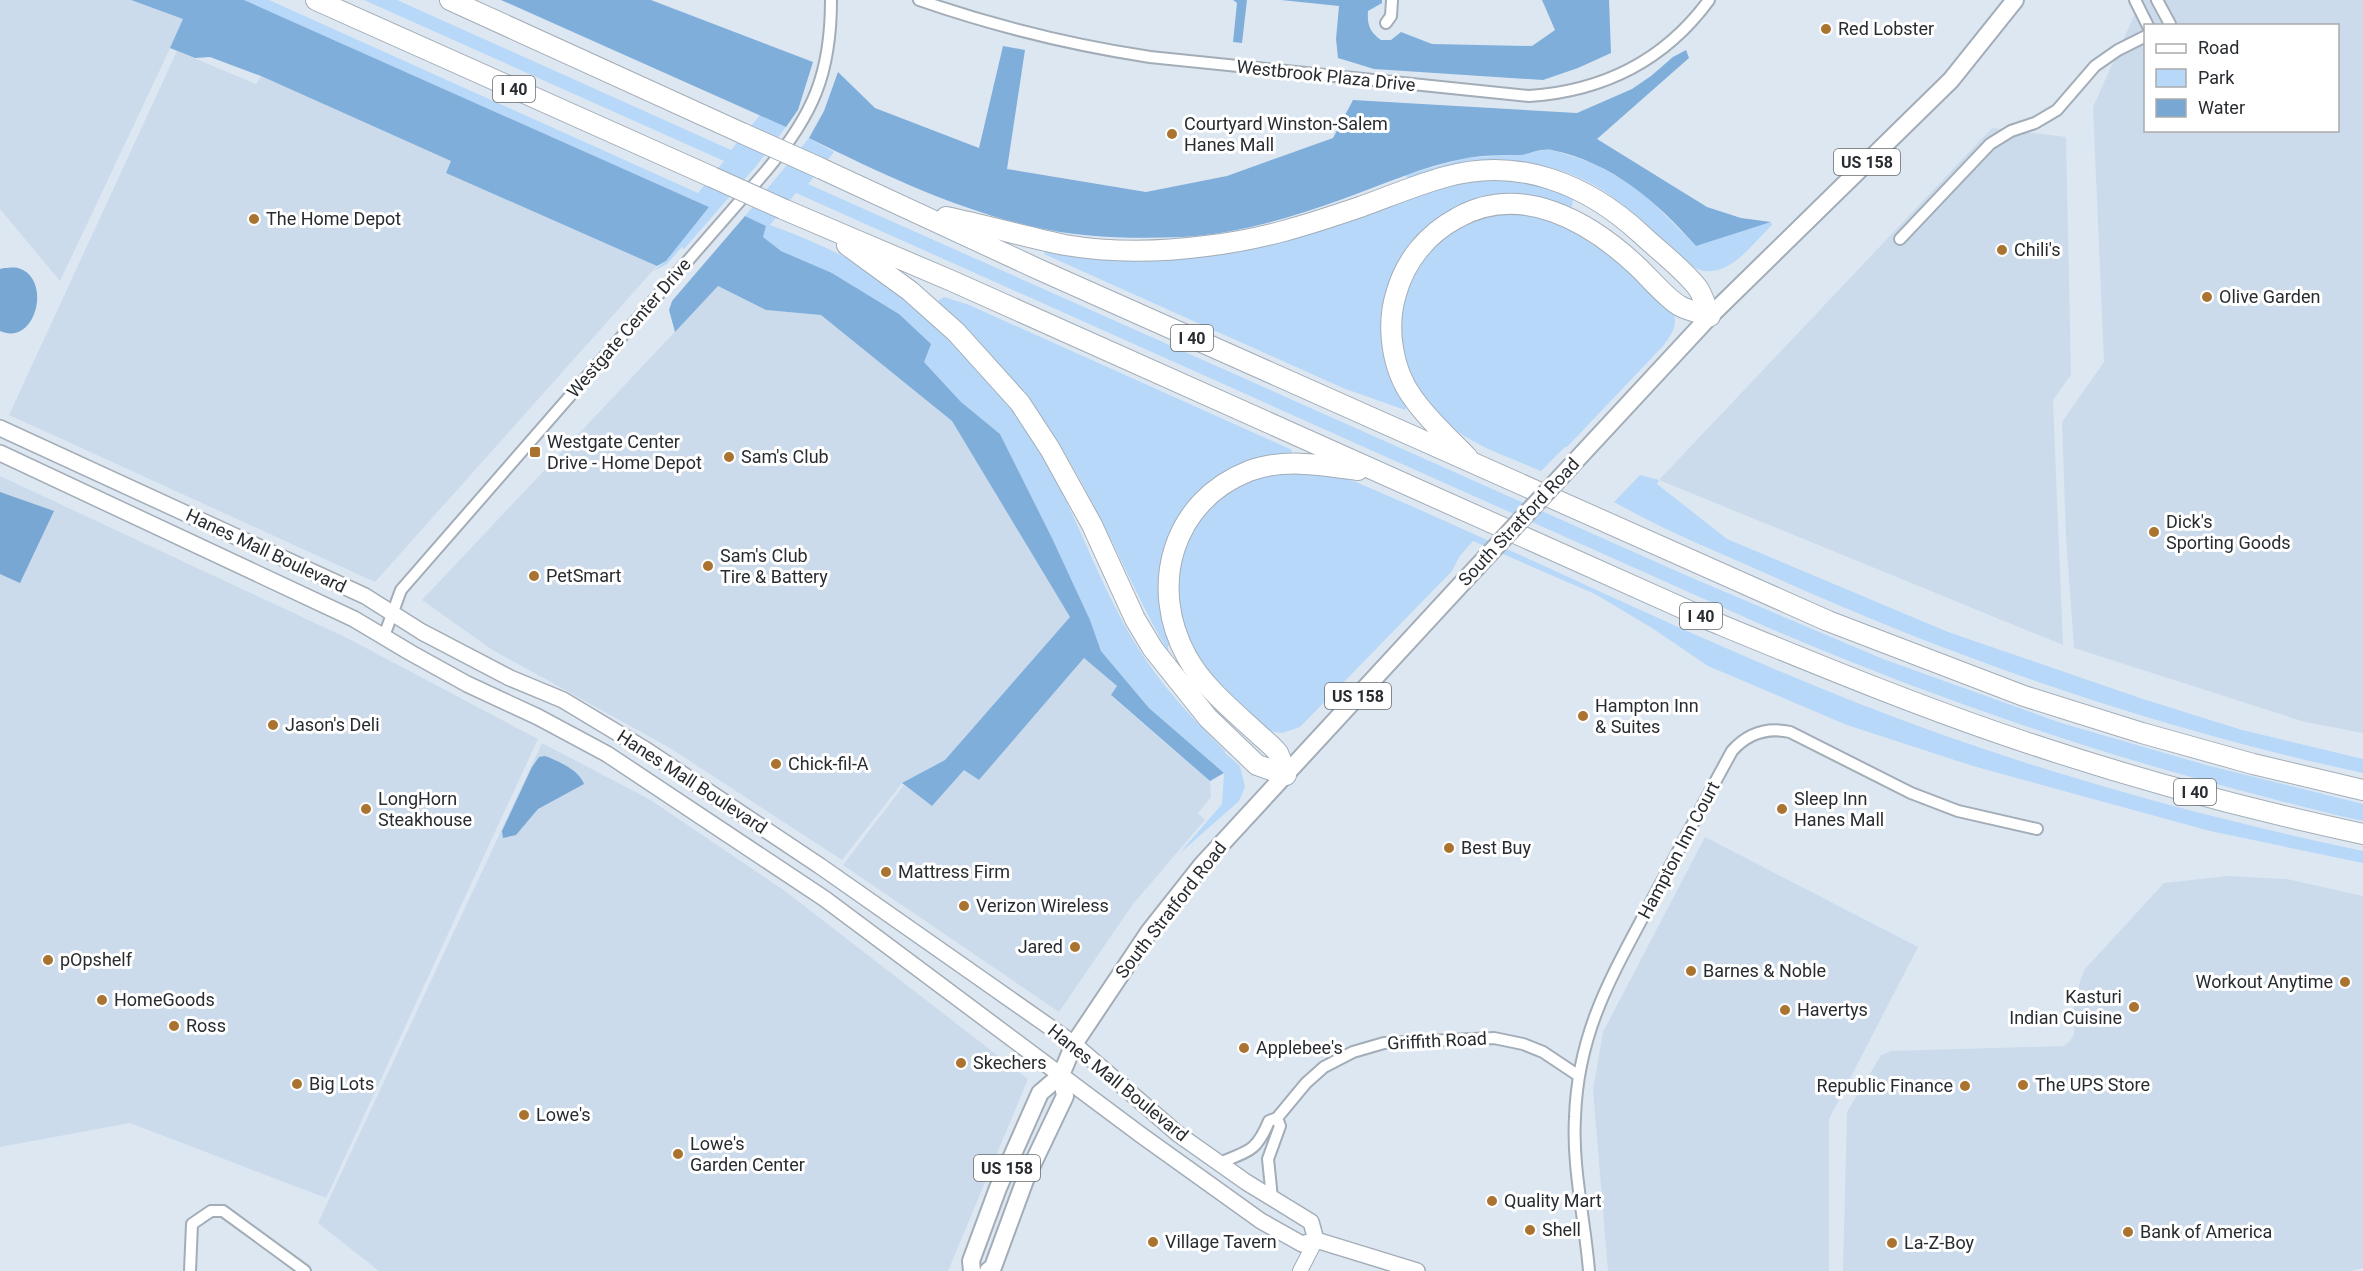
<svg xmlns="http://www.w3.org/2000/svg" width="2363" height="1271" viewBox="0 0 2363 1271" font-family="Roboto,sans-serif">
<rect width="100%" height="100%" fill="#dde7f2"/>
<path fill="#cbdbec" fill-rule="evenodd" d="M 0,0 L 131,0 L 184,19 L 60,281 L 0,209 Z
M 2141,0 L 2363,0 L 2363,733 L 2305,722 L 2074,648 L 2066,537 L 2062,422 L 2104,362 L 2093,107 ZM 2146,26 L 2338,26 L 2338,130 L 2146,130 Z
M 177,51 L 256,84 L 261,76 L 451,161 L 446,173 L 657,266 L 375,582 L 9,415 Z
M 1992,128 L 2066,137 L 2071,375 L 2053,400 L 2063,645 L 1659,480 Z
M 718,286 L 766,310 L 821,315 L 952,421 L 1070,617 L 945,760 L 902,783 L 842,860 L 670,748 L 491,649 L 422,600 Z
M 0,476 L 347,638 L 538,739 L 326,1198 L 130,1123 L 0,1147 Z
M 1084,658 L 1117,686 L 1111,696 L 1210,781 L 1211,797 L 1198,813 L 1205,820 L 1133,904 L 1059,1012 L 843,865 L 904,785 L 932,806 L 964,769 L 979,780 Z
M 542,743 L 649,799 L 785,891 L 1028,1079 L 948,1271 L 379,1271 L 318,1223 Z
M 1705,837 L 1918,947 L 1829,1119 L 1829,1271 L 1608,1271 L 1593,1090 L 1603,1032 Z
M 2227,876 L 2287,879 L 2363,896 L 2363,1268 L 2351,1271 L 1843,1271 L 1847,1112 L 1881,1055 L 1892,1051 L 2064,1046 L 2070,1041 L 2074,1034 L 2074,1001 L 2084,970 L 2164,883 Z"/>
<path fill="#b7d8f8" d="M 244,0 L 269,0 L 698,193 L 724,161 L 364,0 L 397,0 L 731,150 L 760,115 L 786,127 L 792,119 L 757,165 L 684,249 L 682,247 L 667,264 L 653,271 L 666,261 L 709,207 Z
M 809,138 L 834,152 L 808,184 L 1683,574 L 1883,659 L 2061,723 L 2206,765 L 2363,804 L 2363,821 C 2320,812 2278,800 2235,789 C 2076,747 1921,693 1769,628 L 796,193 L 770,225 C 822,244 877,269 920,307 C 939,324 955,345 973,363 C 1002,395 1026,422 1046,461 C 1082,527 1105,601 1148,663 C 1170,695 1198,724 1225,751 L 1225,753 L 1240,766 L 1245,787 L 1239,801 L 1179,854 L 1222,804 L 1224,773 L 1149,708 L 1101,651 L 1090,620 L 1052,538 L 1000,434 L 961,402 L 924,362 L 899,314 L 832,273 L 781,251 L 763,237 L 766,226 L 745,216 Z
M 1549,149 L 1593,163 L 1639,189 L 1696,246 L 1771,222 L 1772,225 C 1755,241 1735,270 1711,271 C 1692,273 1678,254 1665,243 C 1648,228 1632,211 1614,198 C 1577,170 1524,156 1479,161 C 1454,164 1431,172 1408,179 L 1406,175 L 1466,158 L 1524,154 Z
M 1526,179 L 1573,198 L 1572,207 L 1544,198 L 1518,195 L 1488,197 L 1465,206 L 1389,293 L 1407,404 L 1405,410 L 1343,388 L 1044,254 L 1047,247 L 1225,252 L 1264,246 L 1301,237 L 1431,190 L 1469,180 Z
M 1532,211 L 1580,229 L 1671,306 C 1679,323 1674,332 1663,346 L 1567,447 L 1565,447 L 1541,471 L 1488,449 L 1464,436 L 1441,419 L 1409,378 L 1397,327 L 1403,292 L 1434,241 L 1477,216 Z
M 944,297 L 969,305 L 1292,450 L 1290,456 L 1179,519 L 1172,644 L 1168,646 L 1168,652 C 1125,576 1094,493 1044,421 C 1014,379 975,343 939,305 L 938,301 Z
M 1268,472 L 1324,472 L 1356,482 C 1525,554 1689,637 1860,704 C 2023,768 2193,815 2363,851 L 2363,863 L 2210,831 L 1973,766 L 1847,725 L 1708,666 L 1652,628 L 1595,594 L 1473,541 L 1459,557 L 1452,571 L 1300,727 L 1282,733 L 1270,731 L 1258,725 L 1211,677 L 1183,634 L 1175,576 L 1191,527 L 1226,489 Z
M 1640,475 L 1659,480 L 1657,484 L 1727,539 L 1948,632 L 2143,699 L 2242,730 L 2363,759 L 2363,773 C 2160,729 1963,662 1774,577 C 1721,553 1665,531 1614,502 Z"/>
<path fill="#7faedb" d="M 131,0 L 244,0 L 709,207 L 666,261 L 657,266 L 446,173 L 451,161 L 261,76 L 210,57 L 195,58 L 170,48 L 183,19 Z
M 501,0 L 651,0 L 813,62 L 798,110 L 786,127 Z
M 1233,0 L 1247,0 L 1242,43 L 1233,42 L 1237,3 Z
M 1281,0 L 1382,0 L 1382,3 L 1368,11 C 1367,25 1370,32 1381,40 L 1391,40 L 1401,32 L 1432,44 L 1532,46 L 1555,30 L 1542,0 L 1609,0 L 1611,53 L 1578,68 L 1543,80 L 1374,69 L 1338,58 L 1336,39 L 1339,6 Z
M 1003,46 L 1025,50 L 1007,169 L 1146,192 L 1227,176 L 1333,138 L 1353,100 L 1577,113 L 1632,89 L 1651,76 L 1673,57 L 1686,50 L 1689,58 L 1597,139 L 1707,207 L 1741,218 L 1771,222 L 1696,246 C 1656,201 1613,163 1552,150 C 1542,148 1530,154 1520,155 C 1502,155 1485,155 1467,158 C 1423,166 1382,185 1340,200 C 1290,218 1236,234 1183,237 C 1132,239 1080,238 1030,226 C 953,208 880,173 809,138 L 824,111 L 838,72 L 875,108 L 979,148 Z
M 745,216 L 766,226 L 763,237 L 781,251 L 832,273 L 899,314 L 931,344 L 924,362 L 961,402 L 1000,434 L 1052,538 L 1090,620 L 1101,651 L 1149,708 L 1224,773 L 1210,781 L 1111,695 L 1117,686 L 1084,658 L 979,780 L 964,770 L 932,806 L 902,783 L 945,760 L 1070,617 L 952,421 L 821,315 L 766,310 L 718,286 L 675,332 L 669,310 L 672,301 Z"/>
<path fill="#78a7d4" d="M 4,268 C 8,268 14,267 18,268 C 53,278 36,347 0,331 L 0,269 Z
M 0,492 L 54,511 L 20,583 L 0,574 Z
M 545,756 C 558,761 579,770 584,784 L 538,809 L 516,835 L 503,838 L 502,831 L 532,767 L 539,757 Z"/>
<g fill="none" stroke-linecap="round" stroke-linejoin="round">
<g stroke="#a3adb7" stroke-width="14">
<path id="minor" d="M 919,0 C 994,26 1071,45 1150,57 L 1529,96 C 1603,91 1665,60 1709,0
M 2135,0 L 2148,26
M 2157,0 L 2170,24 L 2168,26
M 1386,23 L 1391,16 L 1392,0
M 1900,239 L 1990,144 L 2011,131 L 2035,123 L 2057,110 L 2095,66 L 2118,50 L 2146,36
M 384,636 L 401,590 L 766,171 C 813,115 831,74 831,0
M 1219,1163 C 1249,1151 1256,1152 1269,1121 L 1277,1118 L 1306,1083 L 1324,1067 L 1353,1052 L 1384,1043 L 1494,1038 L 1523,1044 L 1543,1052 L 1579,1076
M 1272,1198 L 1268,1159 L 1280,1126 L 1277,1118
M 190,1271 L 192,1224 L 211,1211 L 223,1211 L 305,1271
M 1589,1271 C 1585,1220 1572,1168 1575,1117 C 1578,1030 1613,974 1652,900 C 1679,850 1705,800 1732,751 C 1748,733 1767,727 1790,732 L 1911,793 L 1958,811 L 2037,829"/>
</g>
<g stroke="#a3adb7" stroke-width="16">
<path id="tertiary" d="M 1300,1271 L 1316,1240"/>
</g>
<g stroke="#a3adb7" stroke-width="18">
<path id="secondary" d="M 0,428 L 365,596 L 422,632 L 510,678 L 563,700 L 646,750 L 820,866 L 1074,1044 L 1178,1134 L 1246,1182 L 1311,1222 L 1316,1240
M 0,453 L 354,619 L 411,653 L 467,684 L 538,717 L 607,754 L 825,899 L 1141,1135 L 1261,1221 L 1302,1244 L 1316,1240 L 1417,1271"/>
</g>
<g stroke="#a3adb7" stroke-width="20">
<path id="primary" d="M 1582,454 L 1710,316 L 1951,80 L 2015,0
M 972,1271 L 971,1261 L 998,1188 L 1040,1093 L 1061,1075 L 1074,1044 L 1149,932 L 1202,865 L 1477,567
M 988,1271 L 993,1267 L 1025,1180 L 1065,1096 L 1061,1075"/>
</g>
<g stroke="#a3adb7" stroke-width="22">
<path id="motorway" d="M 316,0 L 712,177
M 450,0 L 744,134
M 820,168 L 1040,270 L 1828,621 L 2024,696 L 2142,733 L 2253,764 L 2363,790
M 783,209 L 952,281 L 1709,620 C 1816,664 1922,708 2031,744 C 2139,780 2251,810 2363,834
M 946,217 C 986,225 1025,237 1065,245 C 1112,253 1160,252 1206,246 C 1261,240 1307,225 1360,207 C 1388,197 1416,185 1445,177 C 1518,156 1587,184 1641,234 C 1659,251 1681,267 1697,287 C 1703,295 1706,307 1710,316
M 847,245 L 910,291 L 956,332 L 1020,403 L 1050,449 L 1092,525 L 1135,619 L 1153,649 L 1208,718 L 1257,765 L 1286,775
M 1468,458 C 1450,439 1428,420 1413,398 C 1392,370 1386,327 1396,294 C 1405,261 1427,234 1457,218 C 1521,182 1589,221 1637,266 C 1648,276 1667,299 1680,306 C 1689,311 1701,313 1710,316
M 1286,775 C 1284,768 1281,760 1278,753 C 1272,745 1262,738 1255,731 C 1231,709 1203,686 1187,657 C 1148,587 1172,501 1249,471 C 1283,458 1323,465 1358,470"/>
</g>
<use href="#minor" stroke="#fff" stroke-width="10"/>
<use href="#tertiary" stroke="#fff" stroke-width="14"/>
<use href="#secondary" stroke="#fff" stroke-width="15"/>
<use href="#primary" stroke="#fff" stroke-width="16"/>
<use href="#motorway" stroke="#fff" stroke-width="20"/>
<g stroke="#a3adb7" stroke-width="20" stroke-linecap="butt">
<path id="primary-bridge" d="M 1477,567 L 1582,454"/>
</g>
<g stroke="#a3adb7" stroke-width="22" stroke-linecap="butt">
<path id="motorway-bridge" d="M 744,134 L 820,168
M 712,177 L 783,209"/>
</g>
<use href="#primary-bridge" stroke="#fff" stroke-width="16"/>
<use href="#motorway-bridge" stroke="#fff" stroke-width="20"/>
</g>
<g fill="#aa732f" stroke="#fff" stroke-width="2">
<circle cx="1826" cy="29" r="6"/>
<circle cx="1172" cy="134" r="6"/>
<circle cx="254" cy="219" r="6"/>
<circle cx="2002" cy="250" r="6"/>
<circle cx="2207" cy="297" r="6"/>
<rect x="529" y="446" width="12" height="12" rx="3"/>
<circle cx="729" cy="457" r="6"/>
<circle cx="2154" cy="532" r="6"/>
<circle cx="708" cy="566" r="6"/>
<circle cx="534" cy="576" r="6"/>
<circle cx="1583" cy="716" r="6"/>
<circle cx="273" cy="725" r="6"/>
<circle cx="776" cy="764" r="6"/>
<circle cx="366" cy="809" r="6"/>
<circle cx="1782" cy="809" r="6"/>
<circle cx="1449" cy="848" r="6"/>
<circle cx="886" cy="872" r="6"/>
<circle cx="964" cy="906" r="6"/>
<circle cx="1075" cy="947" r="6"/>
<circle cx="48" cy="960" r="6"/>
<circle cx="1691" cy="971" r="6"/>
<circle cx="2345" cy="982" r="6"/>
<circle cx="102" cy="1000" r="6"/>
<circle cx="2134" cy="1007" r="6"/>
<circle cx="1785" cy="1010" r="6"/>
<circle cx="174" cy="1026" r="6"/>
<circle cx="1244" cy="1048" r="6"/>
<circle cx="961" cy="1063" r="6"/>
<circle cx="297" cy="1084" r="6"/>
<circle cx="2023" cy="1085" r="6"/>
<circle cx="1965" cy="1086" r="6"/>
<circle cx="524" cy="1115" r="6"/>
<circle cx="678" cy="1154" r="6"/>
<circle cx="1492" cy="1201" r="6"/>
<circle cx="1530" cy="1230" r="6"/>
<circle cx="2128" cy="1232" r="6"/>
<circle cx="1153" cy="1242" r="6"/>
<circle cx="1892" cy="1243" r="6"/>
</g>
<g text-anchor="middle" stroke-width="6" stroke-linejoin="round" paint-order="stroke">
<g fill="#fff" stroke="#686b6e" stroke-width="1.5">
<rect x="493" y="76" width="42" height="26" rx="4.5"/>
<rect x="1834" y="149" width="66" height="26" rx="4.5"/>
<rect x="1171" y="325" width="42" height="26" rx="4.5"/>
<rect x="1680" y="603" width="42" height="26" rx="4.5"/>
<rect x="1325" y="683" width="66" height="26" rx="4.5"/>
<rect x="2174" y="779" width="42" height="26" rx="4.5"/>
<rect x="974" y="1155" width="66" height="26" rx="4.5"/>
</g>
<g font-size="16" font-weight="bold" fill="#282c30">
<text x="514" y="95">I 40</text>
<text x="1867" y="168">US 158</text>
<text x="1192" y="344">I 40</text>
<text x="1701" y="622">I 40</text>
<text x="1358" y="702">US 158</text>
<text x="2195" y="798">I 40</text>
<text x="1007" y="1174">US 158</text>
</g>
<g font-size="18" fill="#282c30" stroke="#fff" text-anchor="start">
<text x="1838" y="35">Red Lobster</text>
<text x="1184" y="130">Courtyard Winston-Salem<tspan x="1184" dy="21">Hanes Mall</tspan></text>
<text x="266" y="225">The Home Depot</text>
<text x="2014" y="256">Chili's</text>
<text x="2219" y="303">Olive Garden</text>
<text x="547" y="448">Westgate Center<tspan x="547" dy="21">Drive - Home Depot</tspan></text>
<text x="741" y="463">Sam's Club</text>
<text x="2166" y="528">Dick's<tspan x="2166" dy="21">Sporting Goods</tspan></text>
<text x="720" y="562">Sam's Club<tspan x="720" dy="21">Tire &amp; Battery</tspan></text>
<text x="546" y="582">PetSmart</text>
<text x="1595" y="712">Hampton Inn<tspan x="1595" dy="21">&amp; Suites</tspan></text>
<text x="285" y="731">Jason's Deli</text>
<text x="788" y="770">Chick-fil-A</text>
<text x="378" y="805">LongHorn<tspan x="378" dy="21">Steakhouse</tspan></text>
<text x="1794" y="805">Sleep Inn<tspan x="1794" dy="21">Hanes Mall</tspan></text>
<text x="1461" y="854">Best Buy</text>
<text x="898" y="878">Mattress Firm</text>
<text x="976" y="912">Verizon Wireless</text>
<text x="1063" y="953" text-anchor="end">Jared</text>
<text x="60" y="966">pOpshelf</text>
<text x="1703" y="977">Barnes &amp; Noble</text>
<text x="2333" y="988" text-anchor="end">Workout Anytime</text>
<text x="2122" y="1003" text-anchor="end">Kasturi<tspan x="2122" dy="21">Indian Cuisine</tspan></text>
<text x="114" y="1006">HomeGoods</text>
<text x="1797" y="1016">Havertys</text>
<text x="186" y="1032">Ross</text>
<text x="1256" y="1054">Applebee's</text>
<text x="973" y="1069">Skechers</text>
<text x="309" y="1090">Big Lots</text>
<text x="2035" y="1091">The UPS Store</text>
<text x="1953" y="1092" text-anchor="end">Republic Finance</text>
<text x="536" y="1121">Lowe's</text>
<text x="690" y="1150">Lowe's<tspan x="690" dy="21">Garden Center</tspan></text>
<text x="1504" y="1207">Quality Mart</text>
<text x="1542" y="1236">Shell</text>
<text x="2140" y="1238">Bank of America</text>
<text x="1165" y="1248">Village Tavern</text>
<text x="1904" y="1249">La-Z-Boy</text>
</g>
<g font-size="18" fill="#282c30" stroke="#fff">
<text transform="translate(1326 76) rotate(6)" y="6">Westbrook Plaza Drive</text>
<text transform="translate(629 328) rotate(-49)" y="6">Westgate Center Drive</text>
<text transform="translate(1519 522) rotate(-47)" y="6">South Stratford Road</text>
<text transform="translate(266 551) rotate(25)" y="6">Hanes Mall Boulevard</text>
<text transform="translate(692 782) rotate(33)" y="6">Hanes Mall Boulevard</text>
<text transform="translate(1679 850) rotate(-62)" y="6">Hampton Inn Court</text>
<text transform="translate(1171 910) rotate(-52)" y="6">South Stratford Road</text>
<text transform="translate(1437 1041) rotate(-3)" y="6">Griffith Road</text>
<text transform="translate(1118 1083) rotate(39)" y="6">Hanes Mall Boulevard</text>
</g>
</g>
<rect x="2144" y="24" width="195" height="108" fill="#ffffff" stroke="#a9abac" stroke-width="1.5"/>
<rect x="2156" y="44" width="30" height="9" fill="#ffffff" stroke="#a9abac" stroke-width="1.5"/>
<text x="2198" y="54" font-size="18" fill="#282c30">Road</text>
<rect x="2156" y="69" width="30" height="18" fill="#b7d8f8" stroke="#a9abac" stroke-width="1.5"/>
<text x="2198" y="84" font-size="18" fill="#282c30">Park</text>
<rect x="2156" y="99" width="30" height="18" fill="#78a7d4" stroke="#a9abac" stroke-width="1.5"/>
<text x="2198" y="114" font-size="18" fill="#282c30">Water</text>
</svg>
